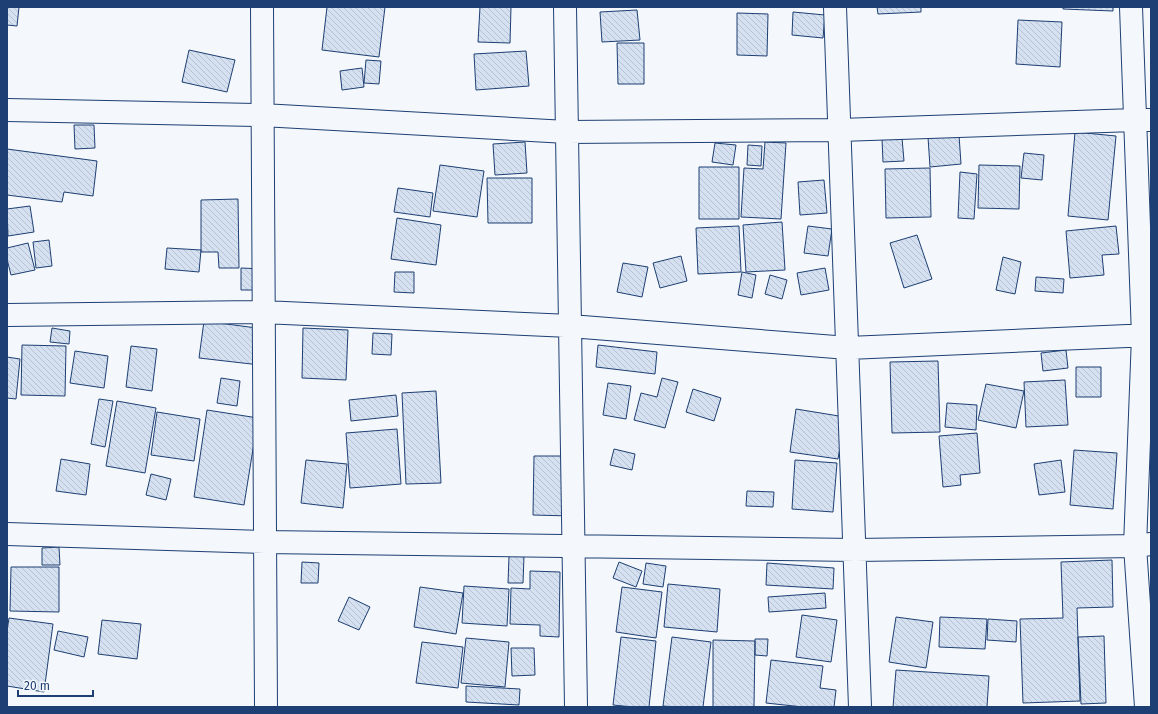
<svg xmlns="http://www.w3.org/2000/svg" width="1158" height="714" viewBox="0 0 1158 714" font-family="'Fira Sans',sans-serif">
<defs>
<pattern id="building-back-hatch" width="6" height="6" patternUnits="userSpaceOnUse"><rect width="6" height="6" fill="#d5e0f0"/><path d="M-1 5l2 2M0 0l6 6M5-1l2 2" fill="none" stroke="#b6c1d1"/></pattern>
</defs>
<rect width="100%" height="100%" fill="#f4f7fb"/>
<path fill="url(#building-back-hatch)" stroke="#1d3f73" d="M 7,7 L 19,7 L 17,26 L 7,25 Z
M 327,7 L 385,7 L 379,57 L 322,50 Z
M 480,7 L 511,7 L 510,43 L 478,42 Z
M 877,7 L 921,7 L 921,12 L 878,14 Z
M 1063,7 L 1113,7 L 1113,11 L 1063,9 Z
M 637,10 L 640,40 L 602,42 L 600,12 Z
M 793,12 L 825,15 L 823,38 L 792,35 Z
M 737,13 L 768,14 L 767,56 L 737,55 Z
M 1018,20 L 1062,22 L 1060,67 L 1016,64 Z
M 617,43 L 644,43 L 644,84 L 618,84 Z
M 189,50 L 235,60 L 227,92 L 182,82 Z
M 526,51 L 529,86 L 476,90 L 474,54 Z
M 366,60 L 381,61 L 379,84 L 364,83 Z
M 362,68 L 364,87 L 342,90 L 340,71 Z
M 74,125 L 94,125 L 95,148 L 75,149 Z
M 1075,132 L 1116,136 L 1108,220 L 1068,216 Z
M 959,135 L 961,164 L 930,167 L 928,137 Z
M 902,138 L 904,161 L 883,162 L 882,139 Z
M 525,142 L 527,173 L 495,175 L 493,144 Z
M 765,142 L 786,143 L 781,219 L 741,217 L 744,168 L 763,169 Z
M 715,143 L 736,145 L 733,165 L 712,162 Z
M 748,145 L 762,146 L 761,166 L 747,165 Z
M 7,149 L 97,161 L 93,196 L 64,192 L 62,202 L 7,195 Z
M 1024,153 L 1044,155 L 1042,180 L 1021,178 Z
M 440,165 L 484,171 L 477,217 L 433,211 Z
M 979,165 L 1020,166 L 1019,209 L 978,208 Z
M 699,167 L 739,167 L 739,219 L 699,219 Z
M 930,168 L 931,217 L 886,218 L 885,169 Z
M 960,172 L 977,174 L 974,219 L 958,218 Z
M 487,178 L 532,178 L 532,223 L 488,223 Z
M 824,180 L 827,213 L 800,215 L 798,182 Z
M 398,188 L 433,193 L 430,217 L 394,212 Z
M 238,199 L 239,268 L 219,268 L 218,252 L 201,252 L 201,200 Z
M 30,206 L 34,232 L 8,236 L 7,209 Z
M 397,218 L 441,225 L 436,265 L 391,259 Z
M 782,222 L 785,270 L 746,272 L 743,225 Z
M 739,226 L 741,272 L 698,274 L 696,228 Z
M 808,226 L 832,229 L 828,256 L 804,253 Z
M 1116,226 L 1119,254 L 1102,255 L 1104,275 L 1070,278 L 1066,231 Z
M 917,235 L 932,279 L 904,288 L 890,243 Z
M 49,240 L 52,266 L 36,268 L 33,242 Z
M 28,243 L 35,270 L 11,275 L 7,259 L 7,248 Z
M 167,248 L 201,250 L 199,272 L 165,269 Z
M 681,256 L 687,281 L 660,288 L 653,263 Z
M 1003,257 L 1021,262 L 1015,294 L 996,290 Z
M 623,263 L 648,267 L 642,297 L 617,292 Z
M 241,268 L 263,269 L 263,290 L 241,290 Z
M 825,268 L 829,290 L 801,295 L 797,273 Z
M 395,272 L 414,272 L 414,293 L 394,292 Z
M 742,272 L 756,275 L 752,298 L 738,295 Z
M 770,275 L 787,280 L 782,299 L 765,294 Z
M 1036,277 L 1064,279 L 1063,293 L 1035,291 Z
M 204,321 L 264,329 L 260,365 L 199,358 Z
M 52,328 L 70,331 L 69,344 L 50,342 Z
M 303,328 L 348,330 L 346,380 L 302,378 Z
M 373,333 L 392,334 L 391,355 L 372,354 Z
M 22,345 L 66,346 L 65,396 L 21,395 Z
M 598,345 L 657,352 L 655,374 L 596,367 Z
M 131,346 L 157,349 L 152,391 L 126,387 Z
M 1066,350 L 1068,368 L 1043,371 L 1041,353 Z
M 75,351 L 108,356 L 104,388 L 70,383 Z
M 7,357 L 20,359 L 16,399 L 7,398 Z
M 938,361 L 940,432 L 892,433 L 890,362 Z
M 1076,367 L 1101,367 L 1101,397 L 1076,397 Z
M 221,378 L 240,381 L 237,406 L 217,403 Z
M 662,378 L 678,382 L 665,428 L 634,420 L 641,393 L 657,397 Z
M 1065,380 L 1068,425 L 1026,427 L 1024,382 Z
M 608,383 L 631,386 L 626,419 L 603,415 Z
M 986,384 L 1024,391 L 1016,428 L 978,420 Z
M 693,389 L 721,398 L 714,421 L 686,412 Z
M 436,391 L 441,483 L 406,484 L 402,393 Z
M 396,395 L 398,416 L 351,421 L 349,400 Z
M 99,399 L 113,401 L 105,447 L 91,444 Z
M 117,401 L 156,408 L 145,473 L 106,466 Z
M 947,403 L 977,405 L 976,430 L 945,427 Z
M 796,409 L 845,417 L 838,459 L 790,452 Z
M 207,410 L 258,418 L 244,505 L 194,497 Z
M 157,412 L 200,419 L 194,461 L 151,455 Z
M 397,429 L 401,484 L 350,488 L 346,433 Z
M 977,433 L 980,473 L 960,475 L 961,485 L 943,487 L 939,436 Z
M 614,449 L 635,454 L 632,470 L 610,465 Z
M 1074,450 L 1117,453 L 1113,509 L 1070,505 Z
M 534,456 L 572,456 L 571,516 L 533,515 Z
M 61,459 L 90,464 L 86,495 L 56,491 Z
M 306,460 L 347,464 L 343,508 L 301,503 Z
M 795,460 L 837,463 L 833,512 L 792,509 Z
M 1061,460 L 1065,492 L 1039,495 L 1034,464 Z
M 151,474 L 171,479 L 166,500 L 146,495 Z
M 747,491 L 774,492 L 773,507 L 746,506 Z
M 59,547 L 60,565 L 42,565 L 42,548 Z
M 509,556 L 524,556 L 523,583 L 508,583 Z
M 1112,560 L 1113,607 L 1077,608 L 1080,701 L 1023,703 L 1020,619 L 1063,618 L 1061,562 Z
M 302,562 L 319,563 L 318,583 L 301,583 Z
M 619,562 L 642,571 L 636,587 L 613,578 Z
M 646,563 L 666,566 L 663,587 L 643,584 Z
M 767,563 L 834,568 L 833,589 L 766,585 Z
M 11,567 L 59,567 L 59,612 L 10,611 Z
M 530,571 L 560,572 L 559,637 L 540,636 L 540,625 L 510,624 L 511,588 L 530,589 Z
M 668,584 L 720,589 L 717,632 L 664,627 Z
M 464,586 L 509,589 L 507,626 L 462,623 Z
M 420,587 L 463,593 L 456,634 L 414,627 Z
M 622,587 L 662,592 L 656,638 L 616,632 Z
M 825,593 L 826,608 L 769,612 L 768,597 Z
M 349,597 L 370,607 L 359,630 L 338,621 Z
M 802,615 L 837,620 L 831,662 L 796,657 Z
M 896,617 L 933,622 L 926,668 L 889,662 Z
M 940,617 L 987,619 L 985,649 L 939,647 Z
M 9,618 L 53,624 L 44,692 L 7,686 L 7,631 Z
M 988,619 L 1017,621 L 1016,642 L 987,640 Z
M 102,620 L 141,624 L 137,659 L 98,654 Z
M 58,631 L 88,637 L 84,657 L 54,650 Z
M 1104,636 L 1106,703 L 1081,704 L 1078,637 Z
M 621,637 L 656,641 L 649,707 L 633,707 L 613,705 Z
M 672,637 L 711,642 L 703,707 L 675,707 L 663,706 Z
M 466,638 L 509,642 L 505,687 L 461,683 Z
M 755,639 L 768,639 L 767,656 L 755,655 Z
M 713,640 L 755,641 L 754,707 L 713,707 Z
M 422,642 L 463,647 L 458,688 L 416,683 Z
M 511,648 L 534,648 L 535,675 L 512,676 Z
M 771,660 L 823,666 L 820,688 L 836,690 L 834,707 L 803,707 L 766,703 Z
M 896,670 L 989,676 L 987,707 L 893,707 Z
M 466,686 L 520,689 L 519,705 L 466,702 Z"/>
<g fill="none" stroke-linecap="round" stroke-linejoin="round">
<g stroke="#1d3f73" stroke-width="24">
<path id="street" d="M 262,7 L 266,707
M 565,7 L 576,707
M 835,7 L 860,707
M 1131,7 L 1143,336 L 1135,546 L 1146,707
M 7,110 L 262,115 L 567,132 L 840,130 L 1135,120 L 1151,120
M 7,315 L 263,312 L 570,326 L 848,348 L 1151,335
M 7,534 L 265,542 L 855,550 L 1135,546 L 1151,544"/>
</g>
<use href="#street" stroke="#f4f7fb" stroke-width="22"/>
</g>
<rect width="1158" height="714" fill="none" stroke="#1d3f73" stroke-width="16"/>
<path d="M18 690v6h75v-6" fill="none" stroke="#1d3f73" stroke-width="2"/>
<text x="24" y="690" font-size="12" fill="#1d3f73" stroke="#f4f7fb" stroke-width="3" paint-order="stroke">20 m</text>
</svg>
